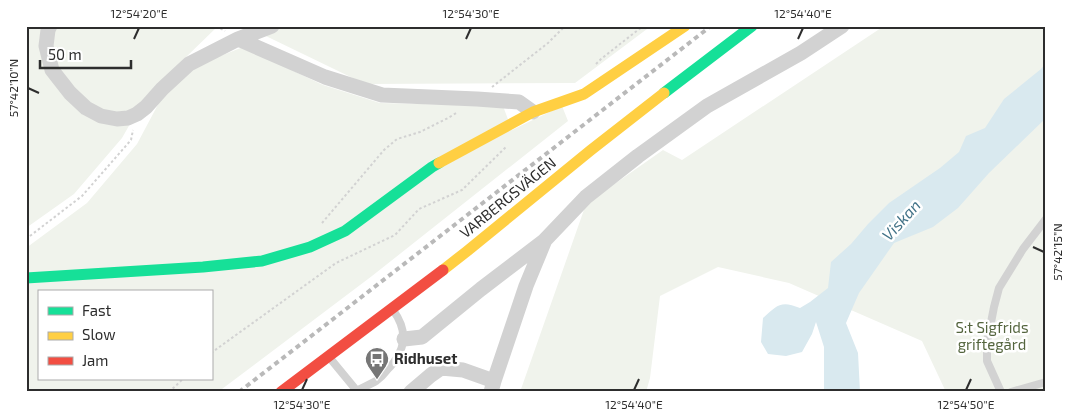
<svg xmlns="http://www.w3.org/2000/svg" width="1072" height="418" viewBox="0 0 1072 418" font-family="'Exo 2',sans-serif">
<rect width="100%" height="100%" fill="#fff"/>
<path fill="#f0f3ec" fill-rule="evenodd" d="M 26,26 L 218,26 L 146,96 L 122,138 L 74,194 L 26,228 Z
M 245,26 L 651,26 L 575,83 L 365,84 Z
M 884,26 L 1046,26 L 1046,392 L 946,392 L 922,341 L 789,283 L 718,267 L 660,296 L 650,378 L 646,392 L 520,392 L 586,204 L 663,150 L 682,160 Z
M 243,47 L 323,85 L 380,103 L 503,106 L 512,130 L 562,106 L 568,121 L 372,276 L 218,392 L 26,392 L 26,248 L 87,203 L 137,144 L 162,97 L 193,67 ZM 39,292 L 211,292 L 211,379 L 39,379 Z"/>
<path fill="#d9e9ef" d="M 1046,63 L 1046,118 L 989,173 L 958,208 L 933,227 L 894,243 L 859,293 L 846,323 L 858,353 L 860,392 L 824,392 L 824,347 L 816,322 L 812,334 L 802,352 L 786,356 L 768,354 L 761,342 L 763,318 C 777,305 781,300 800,308 L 810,302 L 828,288 L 831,262 L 851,244 L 868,224 L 889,203 L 940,168 L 959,152 L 966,136 L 985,128 L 1004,99 L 1041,69 Z"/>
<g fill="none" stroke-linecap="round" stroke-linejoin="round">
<path stroke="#d2d2d2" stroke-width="2" stroke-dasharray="2.5 2.5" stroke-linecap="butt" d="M 216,26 L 225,31
M 596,64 L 601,59 L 643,26
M 492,87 L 548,43 L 565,26
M 322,223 L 384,150 L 397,139 L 420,132 L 448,118 L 458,112
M 26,239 L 82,196 L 131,140 L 133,130
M 211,353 L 336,263 L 395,235 L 419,209 L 462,190 L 506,147
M 169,392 L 183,379"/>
<path stroke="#d2d2d2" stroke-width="8" d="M 329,357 L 357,391
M 354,392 C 361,388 369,385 376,381 C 380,378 384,374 387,370 C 406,351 409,332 393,310
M 1001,392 L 987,361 L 987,343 L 994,307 L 999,288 L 1023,249 L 1046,219
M 1011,392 L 1046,382"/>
<path stroke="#d2d2d2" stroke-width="15" d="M 50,26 L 48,30 L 46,46 L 52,70 L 70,93 L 86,108 L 101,116 L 117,119 L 128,118 L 137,114 L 146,107 L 162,89 L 189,64 L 238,39 L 325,77 L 382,95 L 477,99 L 519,102 L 533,112
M 238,39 L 272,26
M 404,339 L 422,337 L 481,289 L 544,241
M 494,381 L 526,286 L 545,240 L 586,197 L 638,156 L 707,106 L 801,53 L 842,26
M 411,392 L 431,375 L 441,368 L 463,370 L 494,381 L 491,392"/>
<path stroke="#16e098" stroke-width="11" d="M 664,93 L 752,26
M 26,278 L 203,267 L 262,261 L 310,247 L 345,231 L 432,167 L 439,163"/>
<path stroke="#ffcf43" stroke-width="11" d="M 439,163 L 533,112 L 584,94 L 685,26
M 443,270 L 466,252 L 591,150 L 664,93"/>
<path stroke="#f24e42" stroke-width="11" d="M 281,392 L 443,270"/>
<path stroke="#b9b9b9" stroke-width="4" stroke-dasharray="5 4" stroke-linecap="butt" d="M 239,392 L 711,26"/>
</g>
<path fill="none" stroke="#2d2d2d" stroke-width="2" d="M 134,39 L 139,28M 466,39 L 471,28M 798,39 L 803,28M 28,88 L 39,93M 1033,247 L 1044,252M 302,390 L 307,379M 634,390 L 639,379M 966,390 L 971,379"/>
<defs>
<g id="bus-pin" transform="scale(1.25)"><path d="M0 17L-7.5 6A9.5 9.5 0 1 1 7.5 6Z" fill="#767676" stroke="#fff"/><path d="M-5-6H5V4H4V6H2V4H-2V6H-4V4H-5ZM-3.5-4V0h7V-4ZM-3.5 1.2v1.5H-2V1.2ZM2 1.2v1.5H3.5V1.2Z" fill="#fff"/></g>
</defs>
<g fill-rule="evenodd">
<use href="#bus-pin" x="377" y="359"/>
</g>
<g text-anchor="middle" stroke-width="5" stroke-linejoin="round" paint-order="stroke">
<g font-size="15" fill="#2d2d2d" stroke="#fff">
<text transform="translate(508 198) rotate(-39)" y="5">VARBERGSVÄGEN</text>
</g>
<g font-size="15" fill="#54653e" stroke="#fff">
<text x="992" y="333">S:t Sigfrids<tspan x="992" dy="17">griftegård</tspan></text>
</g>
<g font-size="15" font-weight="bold" fill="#2d2d2d" stroke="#fff" text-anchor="start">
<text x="394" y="364">Ridhuset</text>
</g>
<g font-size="16" font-style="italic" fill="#427388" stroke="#fff">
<text transform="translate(901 220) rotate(-48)" y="6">Viskan</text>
</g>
</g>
<rect width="1072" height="418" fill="none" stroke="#ffffff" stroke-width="55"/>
<rect x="38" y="290" width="175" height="90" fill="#ffffff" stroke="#ababab"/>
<rect x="48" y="307" width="25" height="8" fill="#16e098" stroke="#ababab"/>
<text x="82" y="316" font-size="15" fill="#2d2d2d">Fast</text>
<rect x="48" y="332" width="25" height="8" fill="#ffcf43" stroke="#ababab"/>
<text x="82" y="340" font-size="15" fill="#2d2d2d">Slow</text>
<rect x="48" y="357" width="25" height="8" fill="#f24e42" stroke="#ababab"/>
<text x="82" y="366" font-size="15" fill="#2d2d2d">Jam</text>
<path d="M40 60v8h91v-8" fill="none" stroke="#2d2d2d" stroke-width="2.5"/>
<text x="48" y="60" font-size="15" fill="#2d2d2d" stroke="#ffffff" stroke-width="4" paint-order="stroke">50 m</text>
<rect x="28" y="28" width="1016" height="362" fill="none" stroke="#2d2d2d" stroke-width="2"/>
<g font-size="12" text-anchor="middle" fill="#2d2d2d">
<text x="139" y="18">12°54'20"E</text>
<text x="471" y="18">12°54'30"E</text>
<text x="803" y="18">12°54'40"E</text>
<text transform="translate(14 88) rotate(-90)" y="4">57°42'10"N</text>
<text transform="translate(1058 252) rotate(-90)" y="4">57°42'15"N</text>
<text x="302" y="409">12°54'30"E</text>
<text x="634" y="409">12°54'40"E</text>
<text x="966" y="409">12°54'50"E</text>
</g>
</svg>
